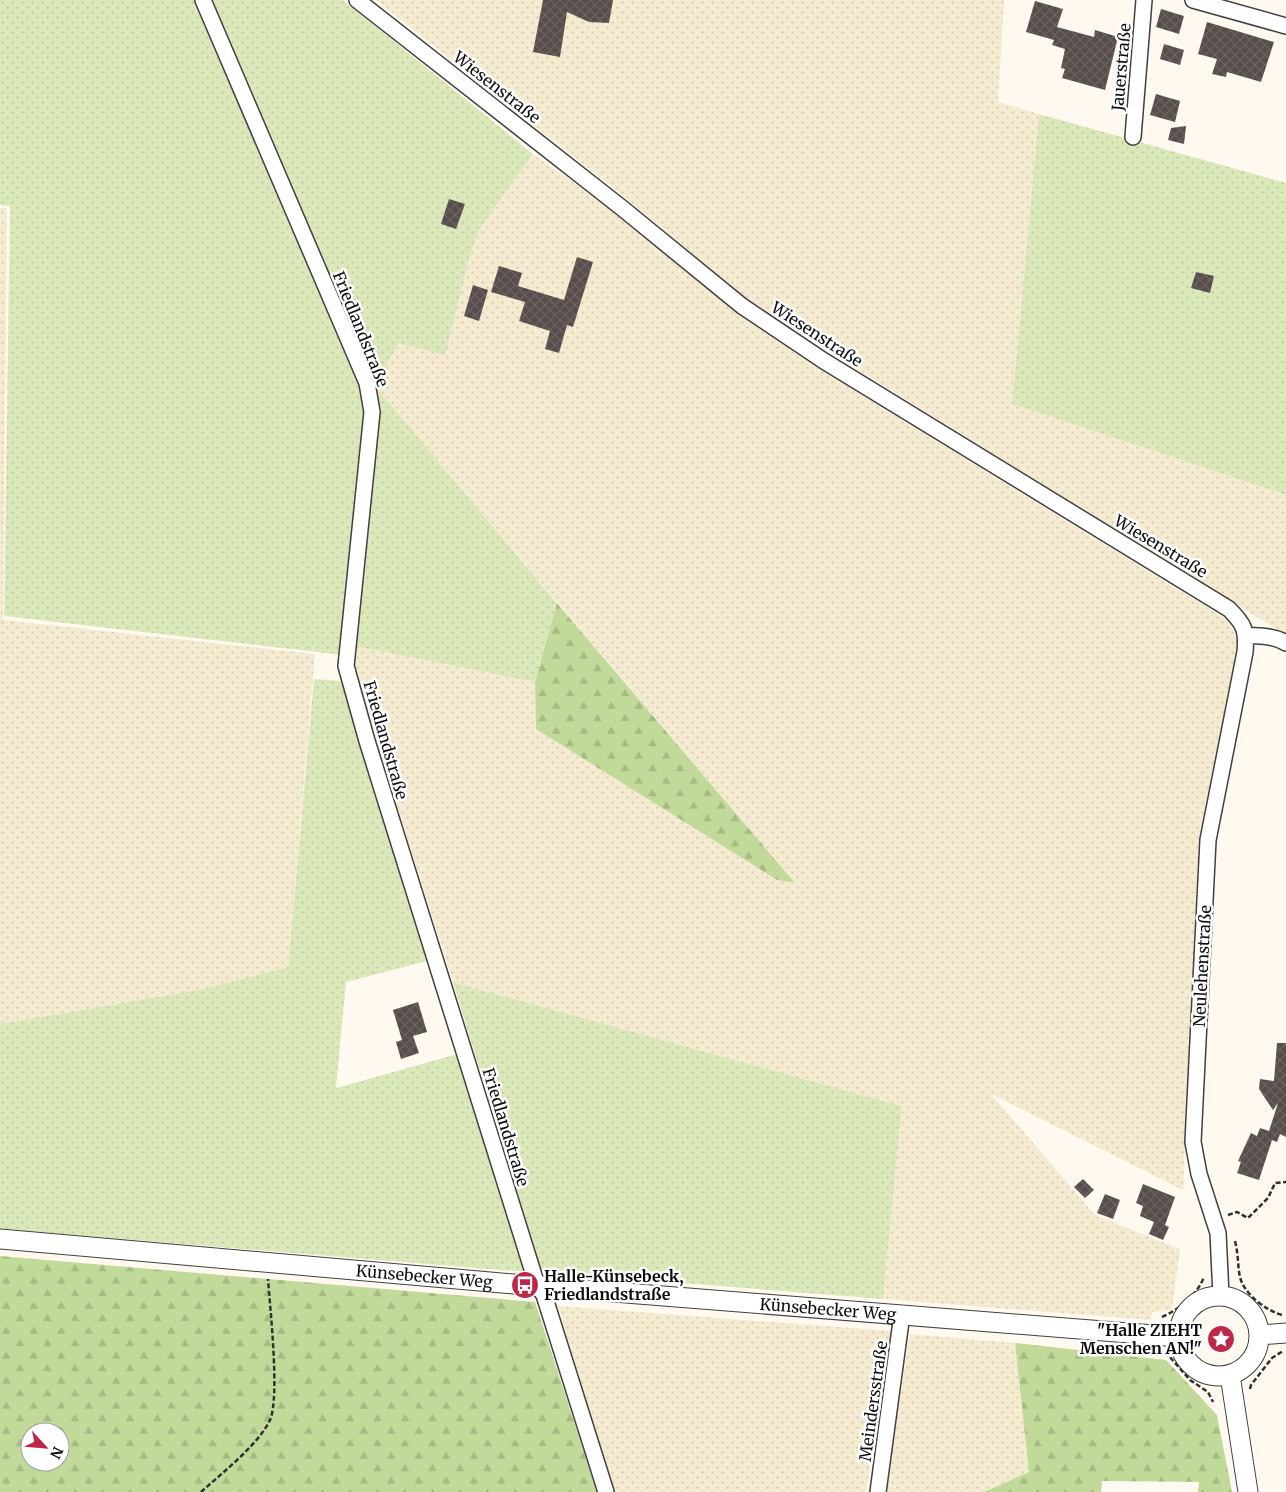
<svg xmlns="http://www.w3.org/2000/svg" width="1286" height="1492" viewBox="0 0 1286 1492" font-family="Merriweather,serif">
<defs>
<pattern id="farmland-dots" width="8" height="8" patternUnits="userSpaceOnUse" patternTransform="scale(1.25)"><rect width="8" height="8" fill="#f5ebd0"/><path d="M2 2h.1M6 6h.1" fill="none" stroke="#d1c8b1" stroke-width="1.8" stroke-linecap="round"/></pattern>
<pattern id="grass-dots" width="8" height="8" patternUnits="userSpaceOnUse" patternTransform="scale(1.25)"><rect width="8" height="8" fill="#dbe9ba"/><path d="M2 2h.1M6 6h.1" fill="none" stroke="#bbc79f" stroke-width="1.8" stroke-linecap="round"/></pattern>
<pattern id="forest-firs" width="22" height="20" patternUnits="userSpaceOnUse" patternTransform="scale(1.25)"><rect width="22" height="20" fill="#c2da99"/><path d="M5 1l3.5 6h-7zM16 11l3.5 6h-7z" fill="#a6ba83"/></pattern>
<pattern id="building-cross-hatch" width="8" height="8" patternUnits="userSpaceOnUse" patternTransform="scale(1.25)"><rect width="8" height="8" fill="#574d4b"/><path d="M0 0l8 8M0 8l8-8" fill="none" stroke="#6a6261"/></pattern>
</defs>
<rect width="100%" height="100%" fill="#fff9f0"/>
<path fill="url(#farmland-dots)" d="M 376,0 L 1004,0 L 998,102 L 1039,114 L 1012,404 L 1286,495 L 1286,635 L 852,366 L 746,298 L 626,198 Z
M 533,154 L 620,215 L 738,314 L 819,369 L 1229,621 L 1238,643 L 1199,839 L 1183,1190 L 991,1094 L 1095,1215 L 1180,1249 L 1172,1310 L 1152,1312 L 1151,1320 L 883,1299 L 902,1106 L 453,982 L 353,666 L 354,646 L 535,682 L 536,729 L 777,880 L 795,883 L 375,387 L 399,343 L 468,262 L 479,230 Z
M 0,208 L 7,208 L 3,620 L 315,654 L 288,967 L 198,990 L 0,1024 Z
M 558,1306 L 892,1331 L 866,1492 L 614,1492 Z
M 910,1334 L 1015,1343 L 1029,1472 L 984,1492 L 885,1492 Z"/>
<path fill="url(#grass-dots)" d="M 0,0 L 194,0 L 355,372 L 364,404 L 342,655 L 4,616 L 10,206 L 0,205 Z
M 210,0 L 343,0 L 533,154 L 479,230 L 468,262 L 445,355 L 399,343 L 375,386 L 557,603 L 535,682 L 354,646 L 379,413 Z
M 1039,114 L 1286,183 L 1286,495 L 1012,404 Z
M 314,679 L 341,681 L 367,741 L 431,960 L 346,982 L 336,1088 L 461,1053 L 526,1272 L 0,1229 L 0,1024 L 198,990 L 288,967 Z
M 453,982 L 902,1106 L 883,1299 L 541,1272 Z"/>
<path fill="url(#forest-firs)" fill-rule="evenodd" d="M 557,603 L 795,883 L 777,880 L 536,729 L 535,682 Z
M 0,1256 L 535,1302 L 597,1492 L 0,1492 ZM 30,1432 L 60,1432 L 60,1462 L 30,1462 Z
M 1015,1343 L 1166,1360 L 1217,1415 L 1232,1492 L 1198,1492 L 1199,1482 L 1102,1481 L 1101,1492 L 984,1492 L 1029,1472 Z"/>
<path fill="url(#building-cross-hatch)" d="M 543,0 L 613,0 L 609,23 L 589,22 L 567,12 L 560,57 L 533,52 Z
M 1035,1 L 1063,9 L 1057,27 L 1094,37 L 1095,30 L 1118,37 L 1105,90 L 1062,78 L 1065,69 L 1061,68 L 1065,49 L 1052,45 L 1054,40 L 1026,32 Z
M 1161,9 L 1184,16 L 1179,34 L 1156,27 Z
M 1207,22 L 1274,42 L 1261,82 L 1227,72 L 1226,77 L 1212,74 L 1217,59 L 1198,54 Z
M 1164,44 L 1184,50 L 1180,65 L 1160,59 Z
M 1156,94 L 1180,101 L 1175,122 L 1150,115 Z
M 1186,126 L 1184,144 L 1168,140 L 1171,128 Z
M 449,199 L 465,204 L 456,229 L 441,224 Z
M 577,257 L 593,262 L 573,327 L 567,325 L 559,353 L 545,349 L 550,331 L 519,321 L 525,302 L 491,292 L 499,266 L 522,273 L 518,286 L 564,300 Z
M 1196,272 L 1214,276 L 1210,293 L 1191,288 Z
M 473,285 L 488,290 L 479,321 L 464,316 Z
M 418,1002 L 427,1032 L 413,1036 L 419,1053 L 401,1059 L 396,1042 L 402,1040 L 393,1010 Z
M 1277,1043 L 1286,1043 L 1286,1137 L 1280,1134 L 1277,1142 L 1272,1140 L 1259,1180 L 1237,1173 L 1241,1162 L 1238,1161 L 1251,1133 L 1257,1136 L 1260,1128 L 1269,1131 L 1278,1103 L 1273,1110 L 1259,1089 L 1260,1079 L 1274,1081 Z
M 1083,1179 L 1094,1190 L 1085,1198 L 1074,1187 Z
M 1143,1184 L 1175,1197 L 1165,1225 L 1169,1227 L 1163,1240 L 1149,1234 L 1154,1222 L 1140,1216 L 1143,1206 L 1136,1203 Z
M 1105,1194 L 1120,1200 L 1113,1219 L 1097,1213 Z"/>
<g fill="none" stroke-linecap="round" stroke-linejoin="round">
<g stroke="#414141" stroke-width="18">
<path id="minor" d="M 203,0 L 367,383 L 372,412 L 346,666 L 367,741 L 537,1285 L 544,1295 L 606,1492
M 357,0 L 622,208 L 742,306 L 824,361 L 1229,609 C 1244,624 1247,630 1245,652 L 1208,840 L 1193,1142 L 1199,1174 L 1218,1233 L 1221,1296
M 1193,0 L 1286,26
M 1133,137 L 1144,0
M 1247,636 C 1261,635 1274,636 1286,643
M 878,1492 L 902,1314"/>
</g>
<g stroke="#414141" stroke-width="21">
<g id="tertiary">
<path id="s1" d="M 0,1239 L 525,1285 L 1179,1337"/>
<circle cx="1219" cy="1336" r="40"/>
<path d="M 1260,1335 L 1286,1333"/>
<path d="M 1230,1375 L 1248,1492"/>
</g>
</g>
<path stroke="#303030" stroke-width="2.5" stroke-dasharray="5 2.5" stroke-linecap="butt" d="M 1228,1215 L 1237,1212 L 1248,1218 L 1268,1198 L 1275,1183 L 1286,1182
M 1235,1241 C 1242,1270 1232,1280 1258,1302 C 1266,1308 1272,1312 1282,1315
M 1162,1317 C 1180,1309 1197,1295 1204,1277
M 1164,1353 L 1169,1356 L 1190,1380 L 1208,1392 L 1213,1402
M 1250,1389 L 1251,1385 L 1272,1358 L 1283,1351
M 201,1492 C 222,1473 258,1445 270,1420 C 280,1397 270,1308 268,1279"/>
<use href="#minor" stroke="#fff" stroke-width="15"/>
<use href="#tertiary" stroke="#fff" stroke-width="19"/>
</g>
<defs>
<g id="bus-disc" transform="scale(1.4375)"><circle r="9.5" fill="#bd2849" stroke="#fff"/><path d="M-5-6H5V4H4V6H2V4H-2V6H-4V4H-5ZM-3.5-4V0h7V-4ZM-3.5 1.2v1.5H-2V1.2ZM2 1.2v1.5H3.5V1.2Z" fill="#fff"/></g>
<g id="sight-disc" transform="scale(1.4375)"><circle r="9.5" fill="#bd2849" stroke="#fff"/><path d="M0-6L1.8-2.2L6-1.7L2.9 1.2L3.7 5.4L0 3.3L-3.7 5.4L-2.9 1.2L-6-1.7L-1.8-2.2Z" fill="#fff"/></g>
</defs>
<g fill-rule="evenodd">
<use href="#bus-disc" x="525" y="1285"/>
<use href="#sight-disc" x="1221" y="1339"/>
</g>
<g text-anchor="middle" stroke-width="5" stroke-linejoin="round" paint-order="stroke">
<g font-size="16" fill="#0e0e0e" stroke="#fff">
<text transform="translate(1121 67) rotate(-85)" y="6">Jauerstraße</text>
<text transform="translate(497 87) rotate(38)" y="6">Wiesenstraße</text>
<text transform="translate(361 329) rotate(68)" y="6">Friedlandstraße</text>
<text transform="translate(817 334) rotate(33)" y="6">Wiesenstraße</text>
<text transform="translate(1161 546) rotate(31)" y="6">Wiesenstraße</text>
<text transform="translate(386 740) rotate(74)" y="6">Friedlandstraße</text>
<text transform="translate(1202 966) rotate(-87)" y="6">Neulehenstraße</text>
<text transform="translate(506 1127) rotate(73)" y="6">Friedlandstraße</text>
<text dy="6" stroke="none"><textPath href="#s1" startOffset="426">Künsebecker Weg</textPath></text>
<text dy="6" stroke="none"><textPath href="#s1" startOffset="831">Künsebecker Weg</textPath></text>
<text transform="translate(873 1401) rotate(-82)" y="6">Meindersstraße</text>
</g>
<g font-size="16" font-weight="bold" fill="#0e0e0e" stroke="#fff" text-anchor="start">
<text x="544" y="1282">Halle-Künsebeck,<tspan x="544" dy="18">Friedlandstraße</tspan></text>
<text x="1202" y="1336" text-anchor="end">"Halle ZIEHT<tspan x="1202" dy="18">Menschen AN!"</tspan></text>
</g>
</g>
<g transform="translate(45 1447) rotate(116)"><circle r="24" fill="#ffffff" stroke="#9f9f9f"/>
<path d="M0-4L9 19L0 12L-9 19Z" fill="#bd2849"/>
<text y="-8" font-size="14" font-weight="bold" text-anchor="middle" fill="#0e0e0e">N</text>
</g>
</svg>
